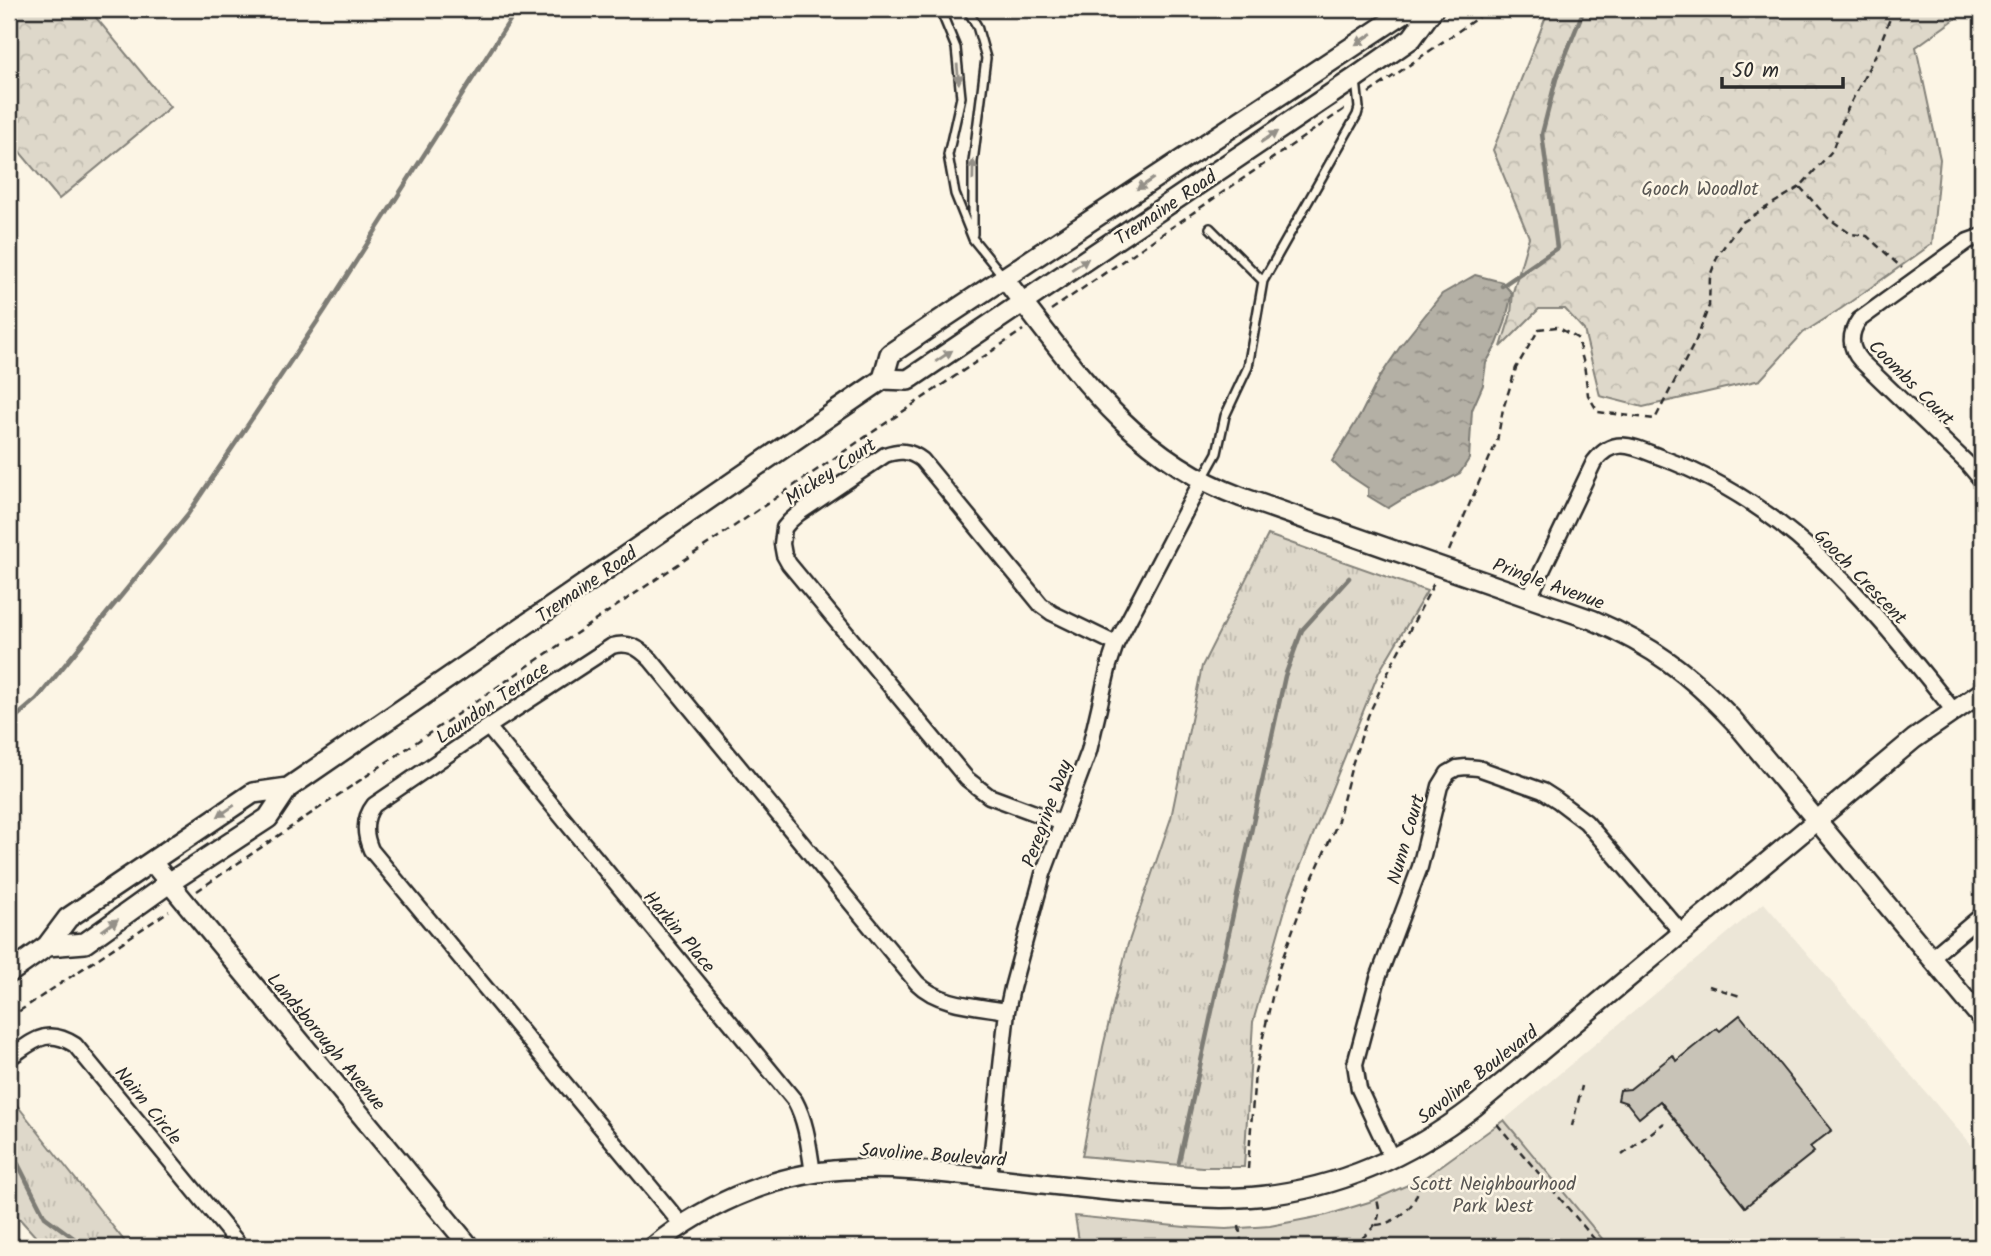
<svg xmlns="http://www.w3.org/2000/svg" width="1991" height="1256" viewBox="0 0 1991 1256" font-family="Kalam,sans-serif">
<defs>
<pattern id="grass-tufts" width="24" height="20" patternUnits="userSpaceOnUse" patternTransform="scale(1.75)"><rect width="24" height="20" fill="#ded8ca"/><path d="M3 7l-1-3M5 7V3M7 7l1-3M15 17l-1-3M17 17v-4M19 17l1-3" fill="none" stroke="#bfbaae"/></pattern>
<pattern id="forest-crowns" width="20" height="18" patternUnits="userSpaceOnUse" patternTransform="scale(1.75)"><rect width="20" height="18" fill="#ded8ca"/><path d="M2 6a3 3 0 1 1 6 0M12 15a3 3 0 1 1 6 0" fill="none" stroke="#bfbaae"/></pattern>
<pattern id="water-ripples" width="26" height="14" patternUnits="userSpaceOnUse" patternTransform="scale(1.75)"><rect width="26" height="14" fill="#b4b0a5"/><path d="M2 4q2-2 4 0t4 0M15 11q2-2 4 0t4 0" fill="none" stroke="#938f87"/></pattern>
</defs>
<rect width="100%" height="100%" fill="#fcf5e5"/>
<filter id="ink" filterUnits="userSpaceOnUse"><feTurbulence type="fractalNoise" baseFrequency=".0143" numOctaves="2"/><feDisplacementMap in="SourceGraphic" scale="14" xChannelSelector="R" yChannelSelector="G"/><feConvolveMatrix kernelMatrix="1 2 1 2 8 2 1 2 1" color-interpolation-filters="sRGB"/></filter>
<g filter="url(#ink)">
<path fill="#ece6d7" d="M 1764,903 L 1982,1158 L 1982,1247 L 1609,1247 L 1504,1120 Z"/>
<path fill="url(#grass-tufts)" stroke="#84827a" stroke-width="2" d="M 1268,535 L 1427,591 L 1379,672 L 1290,892 L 1253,1022 L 1244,1167 L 1202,1167 L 1082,1156 L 1103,1047 L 1127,947 L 1171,818 L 1202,666 Z
M 9,1095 L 129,1247 L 45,1247 L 9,1207 Z"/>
<path fill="url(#forest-crowns)" stroke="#84827a" stroke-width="2" d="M 9,9 L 89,9 L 170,107 L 59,199 L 9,139 Z
M 1549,9 L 1969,9 L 1916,47 L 1940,159 L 1932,244 L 1842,308 L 1803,333 L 1760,380 L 1643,407 L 1600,396 L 1584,330 L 1565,309 L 1539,309 L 1501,347 L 1511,314 L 1513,292 L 1529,237 L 1493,150 Z"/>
<path fill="#ded8ca" stroke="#84827a" stroke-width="2" d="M 1504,1120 L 1609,1247 L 1080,1247 L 1075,1216 L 1185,1227 L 1226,1229 L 1270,1226 L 1327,1215 L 1369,1202 L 1424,1178 Z"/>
<path fill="url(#water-ripples)" stroke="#7d7b74" stroke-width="2" d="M 1475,275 L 1502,282 L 1512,293 L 1505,323 L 1497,344 L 1486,363 L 1483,385 L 1472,410 L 1469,459 L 1460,473 L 1436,486 L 1403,499 L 1388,508 L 1368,496 L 1368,488 L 1341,470 L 1332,461 L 1361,414 L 1379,378 L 1402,344 L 1442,294 Z"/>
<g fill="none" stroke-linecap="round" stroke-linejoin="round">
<path stroke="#7d7b74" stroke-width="4.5" d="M 1502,286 L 1557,248 L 1542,134 L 1556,79 L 1584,9
M 9,723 L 37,699 L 188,514 L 325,310 L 517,9
M 9,1154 L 18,1164 L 45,1217 L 86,1247
M 1179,1162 L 1285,676 L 1302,630 L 1349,578
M 1170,1247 L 1170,1245"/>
</g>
<path fill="#c8c3b7" stroke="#2b2b2b" stroke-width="2" d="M 1740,1015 L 1832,1130 L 1810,1147 L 1814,1152 L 1745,1207 L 1660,1101 L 1639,1118 L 1627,1103 L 1618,1100 L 1620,1090 L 1630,1089 L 1673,1055 L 1676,1061 L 1717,1028 L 1720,1031 Z"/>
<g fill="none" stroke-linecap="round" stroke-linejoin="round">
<g stroke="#2b2b2b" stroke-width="12">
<path id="service" d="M 940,9 L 956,48 L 961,97 L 948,155 L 955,194 L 973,239 L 1003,276
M 967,9 L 977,26 L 986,58 L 973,162 L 973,234
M 1210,228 L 1263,281
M 1202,480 L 1217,453 L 1225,416 L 1248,367 L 1263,281 L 1357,115 L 1359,108 L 1356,80"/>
</g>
<g stroke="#2b2b2b" stroke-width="19">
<path id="minor" d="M 1982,236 L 1968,241 L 1859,320 C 1849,334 1849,348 1861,361 L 1967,463 L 1982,481
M 1529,598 L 1594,462 C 1614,435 1634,447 1660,457 C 1794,506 1868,604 1954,711
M 488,727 L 795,1101 C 807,1123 809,1149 813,1173
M 1062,823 L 989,796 L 967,779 L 789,564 L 784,555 L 782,544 L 784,528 L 790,521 L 799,513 L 885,455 C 899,450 909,450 922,460 L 1041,605 L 1052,613 L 1116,644
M 1932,957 L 1982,915
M 9,1058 C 33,1042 46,1026 75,1045 L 241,1247
M 1392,1159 L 1359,1089 L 1355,1064 L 1378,978 L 1420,867 L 1440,786 L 1448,773 L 1457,768 L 1466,767 L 1478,768 L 1543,791 L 1557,800 L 1586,822 L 1682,933
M 989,1178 L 1007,1011 L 1012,988 L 1043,874 L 1089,751 L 1109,665 L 1116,644 L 1202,480
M 682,1225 L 371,850 C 364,834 363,819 374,805 L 488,727 L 612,646 C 629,641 639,648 651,660 L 917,983 C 939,1005 978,1006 1007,1011"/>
</g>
<g stroke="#2b2b2b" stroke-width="23">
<path id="tertiary" d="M 1003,277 C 1073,366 1130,456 1241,497 L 1593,620 C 1653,646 1689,673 1734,721 L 1982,1019
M 152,862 L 470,1247
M 653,1247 C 710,1200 785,1170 859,1169 C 904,1167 948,1174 992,1178 C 1068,1186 1145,1196 1221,1198 C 1315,1198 1400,1164 1474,1107 L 1914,739 L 1982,692"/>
</g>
<g stroke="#2b2b2b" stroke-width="24">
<path id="secondary" d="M 883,379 L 890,354 L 936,323 L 1405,12 L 1424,9
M 47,946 L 85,943 L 169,883 L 268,818 L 288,788 L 883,379 L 908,380 L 1355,78 L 1412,38 L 1433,9
M 9,973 L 47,946 L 68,918 L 253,793 L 288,788"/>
</g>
<path stroke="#2b2b2b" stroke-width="2.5" stroke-dasharray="7 5" stroke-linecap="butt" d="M 1369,93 L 1490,9
M 1800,187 L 1828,218 L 1851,234 L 1867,236 L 1902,268
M 1051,310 L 1346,108
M 1449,551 L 1497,441 L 1503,409 L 1516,368 L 1539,329 L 1557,327 L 1577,338 L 1584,364 L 1588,395 L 1598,412 L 1655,419 L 1696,340 L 1709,306 L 1710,276 L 1718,255 L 1741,223 L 1800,187 L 1832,151 L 1845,114 L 1876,54 L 1891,16 L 1891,9
M 197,891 L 1023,330
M 1709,986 L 1740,996
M 9,1018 L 169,911
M 1497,1124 L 1601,1247
M 1572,1126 L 1582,1086
M 1622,1155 L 1664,1123
M 1248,1169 L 1255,1072 L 1278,971 L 1308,888 L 1337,824 L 1352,765 L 1368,716 L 1393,662 L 1434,583
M 1376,1225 C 1400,1223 1421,1202 1419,1178
M 1239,1226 L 1242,1247
M 1354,1247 C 1369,1229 1386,1224 1376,1197"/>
<use href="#service" stroke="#fcf5e5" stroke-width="7"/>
<use href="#minor" stroke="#fcf5e5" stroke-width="14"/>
<use href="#tertiary" stroke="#fcf5e5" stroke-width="18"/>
<use href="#secondary" stroke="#fcf5e5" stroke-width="19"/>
</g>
<defs><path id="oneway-solid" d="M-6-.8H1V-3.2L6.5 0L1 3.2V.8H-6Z" transform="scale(1.75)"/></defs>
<g fill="#949088">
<use href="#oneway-solid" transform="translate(1364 39) rotate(147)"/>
<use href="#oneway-solid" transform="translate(958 74) rotate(85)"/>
<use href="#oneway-solid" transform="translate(1269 137) rotate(-34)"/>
<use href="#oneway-solid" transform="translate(973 170) rotate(-89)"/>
<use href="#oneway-solid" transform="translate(1145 184) rotate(146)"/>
<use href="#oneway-solid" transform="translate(1080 264) rotate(-34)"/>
<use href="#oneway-solid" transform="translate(944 356) rotate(-34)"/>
<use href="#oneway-solid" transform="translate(226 811) rotate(146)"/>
<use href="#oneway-solid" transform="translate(110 925) rotate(-36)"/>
</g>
</g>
<g text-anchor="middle" stroke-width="5" stroke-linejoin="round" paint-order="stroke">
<g font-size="19" fill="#585653" stroke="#fcf5e5">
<text x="1700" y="195">Gooch Woodlot</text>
<text x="1493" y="1190">Scott Neighbourhood<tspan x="1493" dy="22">Park West</tspan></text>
</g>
<g font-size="19" fill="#2b2b2b" stroke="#fcf5e5">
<text transform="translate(1165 207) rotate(-34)" y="7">Tremaine Road</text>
<text transform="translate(1912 382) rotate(45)" y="7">Coombs Court</text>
<text transform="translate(830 471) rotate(-34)" y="7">Mickey Court</text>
<text transform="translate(1861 576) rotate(46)" y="7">Gooch Crescent</text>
<text transform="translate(1549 583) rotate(20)" y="7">Pringle Avenue</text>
<text transform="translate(586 584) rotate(-35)" y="7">Tremaine Road</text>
<text transform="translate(492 702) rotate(-34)" y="7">Laundon Terrace</text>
<text transform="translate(1046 813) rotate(-70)" y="7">Peregrine Way</text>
<text transform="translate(1405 839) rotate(-74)" y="7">Nunn Court</text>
<text transform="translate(680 931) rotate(50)" y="7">Harkin Place</text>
<text transform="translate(327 1041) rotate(50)" y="7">Landsborough Avenue</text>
<text transform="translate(1477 1074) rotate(-38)" y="7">Savoline Boulevard</text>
<text transform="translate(149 1105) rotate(51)" y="7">Nairn Circle</text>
<text transform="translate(933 1154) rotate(4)" y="7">Savoline Boulevard</text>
</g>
</g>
<rect width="1991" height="1256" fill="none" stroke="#fcf5e5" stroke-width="35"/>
<rect x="18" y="18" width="1956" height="1221" fill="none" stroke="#2b2b2b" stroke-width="2.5" filter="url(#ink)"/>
<path d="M1722 77v10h121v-10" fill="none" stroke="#2b2b2b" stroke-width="3.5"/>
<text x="1732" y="77" font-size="21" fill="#2b2b2b" stroke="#fcf5e5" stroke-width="5" paint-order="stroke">50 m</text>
</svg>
